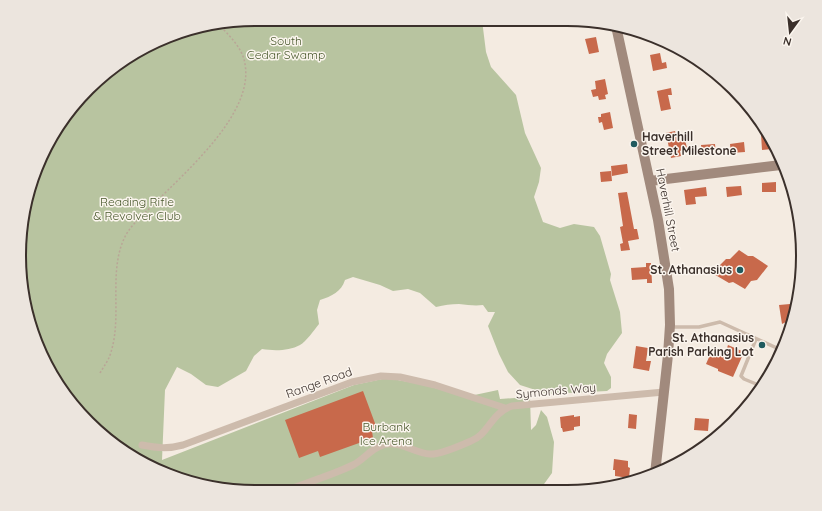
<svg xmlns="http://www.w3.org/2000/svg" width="822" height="511" viewBox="0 0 822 511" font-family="Quicksand,sans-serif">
<rect width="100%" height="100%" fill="#f4ebe1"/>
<path fill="#b8c4a0" d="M 256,19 L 482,20 L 486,52 L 491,67 L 516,95 L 525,133 L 541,168 L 539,182 L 534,197 L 543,222 L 560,228 L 574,224 L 594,227 L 600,236 L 611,274 L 610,280 L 620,312 L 622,333 L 607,354 L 604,363 L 611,377 L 611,388 L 607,391 L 548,394 L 520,385 L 508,372 L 499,354 L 488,326 L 495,312 L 488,312 L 483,305 C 475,306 468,305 459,304 C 451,304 444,305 436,307 L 420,293 L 408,289 L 393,291 L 380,285 L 353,277 L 345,280 C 341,292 332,296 320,300 L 317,310 L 319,324 C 314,330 306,342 300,345 C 289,351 274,351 262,349 L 254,356 L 246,371 L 218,387 L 206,385 L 191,374 L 177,367 L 165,390 L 162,460 L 354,385 L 387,378 L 425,385 L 465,397 L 498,390 L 500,399 L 530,397 L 531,430 L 536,425 L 541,410 L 547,417 L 554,442 L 552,473 L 539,491 L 515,491 L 517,487 L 506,491 L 225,490 L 165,474 L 112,443 L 59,387 L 31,331 L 19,256 L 31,180 L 59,124 L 112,68 L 180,31 Z"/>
<path fill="#c8694b" d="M 596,37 L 599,52 L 589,54 L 585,39 Z
M 660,53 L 662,63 L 666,62 L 667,68 L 653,71 L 650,55 Z
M 605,79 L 608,94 L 605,95 L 606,99 L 599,100 L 598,96 L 593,97 L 591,90 L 596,89 L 595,81 Z
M 671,88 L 672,95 L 668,95 L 671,109 L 661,111 L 657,91 Z
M 610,112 L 613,128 L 604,130 L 602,122 L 599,123 L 598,117 L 601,117 L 601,114 Z
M 675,131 L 678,142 L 685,140 L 687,148 L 680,151 L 681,156 L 671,158 L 666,133 Z
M 761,134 L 768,134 L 771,137 L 772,149 L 762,150 Z
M 744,142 L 745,152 L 731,153 L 730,144 Z
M 715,144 L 716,154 L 701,155 L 701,145 Z
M 627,164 L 628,173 L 612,176 L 611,166 Z
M 611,171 L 612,181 L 601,182 L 600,172 Z
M 776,182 L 776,192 L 762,192 L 762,183 Z
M 741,186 L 742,195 L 727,197 L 726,187 Z
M 706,187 L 707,196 L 695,197 L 696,204 L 686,205 L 684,190 Z
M 627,192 L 634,229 L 637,229 L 639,239 L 628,241 L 630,250 L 621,251 L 620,244 L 623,243 L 620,227 L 623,226 L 618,193 Z
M 739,250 L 748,256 L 753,256 L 768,266 L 757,280 L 751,281 L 745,289 L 733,282 L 729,283 L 712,273 L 726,259 L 730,259 Z
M 646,263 L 651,263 L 652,283 L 647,283 L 647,279 L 632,280 L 631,268 L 646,267 Z
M 790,304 L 792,322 L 790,323 L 786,322 L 782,324 L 779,305 Z
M 728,345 L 744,352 L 733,377 L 718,371 L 718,369 L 706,364 L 713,348 L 722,352 L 723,350 L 726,351 Z
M 636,346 L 648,348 L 646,361 L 651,361 L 649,371 L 633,368 Z
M 363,391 L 376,426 L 372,431 L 373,438 L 320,457 L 318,451 L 299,458 L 285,420 Z
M 629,414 L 637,415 L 636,429 L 628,428 Z
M 574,415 L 574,417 L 580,416 L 580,426 L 574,427 L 574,430 L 563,432 L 562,428 L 561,428 L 560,417 Z
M 695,418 L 709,419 L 708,431 L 694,430 Z
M 614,459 L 628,461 L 628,467 L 630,468 L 629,478 L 615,476 L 615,470 L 613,470 Z"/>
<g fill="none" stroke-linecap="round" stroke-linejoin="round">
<path stroke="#b9a596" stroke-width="1.5" stroke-dasharray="2 2" stroke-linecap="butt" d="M 100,373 C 104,366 109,360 111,352 C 122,317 109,275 123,241 C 129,226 143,215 154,204 C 185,172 254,114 245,64 C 243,49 230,36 219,25"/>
<path stroke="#cdbbac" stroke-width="3.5" d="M 787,325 L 788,331
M 671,327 L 699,327 L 720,322 L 779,349
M 756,339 L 741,376 L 744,379 L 761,386"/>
<path stroke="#cdbbac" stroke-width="7" d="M 142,445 C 157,448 168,449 183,445 L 352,382 L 381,376 L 400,377 L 435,385 L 505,408
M 287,490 C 309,482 332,475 353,465 C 364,460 371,448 383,445 C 400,440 414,453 430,454 C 439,455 462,445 471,441 C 488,435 491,413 512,406 L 664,392"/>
<path stroke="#a18a7d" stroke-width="10" d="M 616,26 L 658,220 L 669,289 L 670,325 L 668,355 L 655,474
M 650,181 L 781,165"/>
</g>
<g fill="#1f5a5e" stroke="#fbf5ee" stroke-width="1.5">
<circle cx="634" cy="144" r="4"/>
<circle cx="740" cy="270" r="4"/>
<circle cx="762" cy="345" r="4"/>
</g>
<g text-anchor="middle" stroke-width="3" stroke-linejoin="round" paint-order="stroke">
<g font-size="12" fill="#4a5a2e" stroke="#fbf5ee">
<text x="286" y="45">South<tspan x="286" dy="14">Cedar Swamp</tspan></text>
<text x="137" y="206">Reading Rifle<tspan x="137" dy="14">&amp; Revolver Club</tspan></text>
<text x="386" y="431">Burbank<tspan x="386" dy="14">Ice Arena</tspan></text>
</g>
<g font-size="12" font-weight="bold" fill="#3b302b" stroke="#fbf5ee" text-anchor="end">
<text x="642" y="141" text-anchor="start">Haverhill<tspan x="642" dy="14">Street Milestone</tspan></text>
<text x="732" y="274">St. Athanasius</text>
<text x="754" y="342">St. Athanasius<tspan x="754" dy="14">Parish Parking Lot</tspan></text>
</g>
<g font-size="12" fill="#3b302b" stroke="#fbf5ee">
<text transform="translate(668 210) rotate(79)" y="4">Haverhill Street</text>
<text transform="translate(319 383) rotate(-20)" y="4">Range Road</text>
<text transform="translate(556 391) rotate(-5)" y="4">Symonds Way</text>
</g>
</g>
<path d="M0 0H822V511H0ZM255 26H567A229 229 0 0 1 796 255V256A229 229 0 0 1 567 485H255A229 229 0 0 1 26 256V255A229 229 0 0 1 255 26Z" fill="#ece5de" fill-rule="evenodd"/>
<path fill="none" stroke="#3b302b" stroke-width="2" d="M255 26H567A229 229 0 0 1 796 255V256A229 229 0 0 1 567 485H255A229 229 0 0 1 26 256V255A229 229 0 0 1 255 26Z"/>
<g transform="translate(790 32) rotate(195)" stroke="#fbf5ee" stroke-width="3" paint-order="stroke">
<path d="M0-3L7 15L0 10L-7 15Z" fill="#3b302b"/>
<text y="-6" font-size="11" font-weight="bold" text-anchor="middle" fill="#3b302b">N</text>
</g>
</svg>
